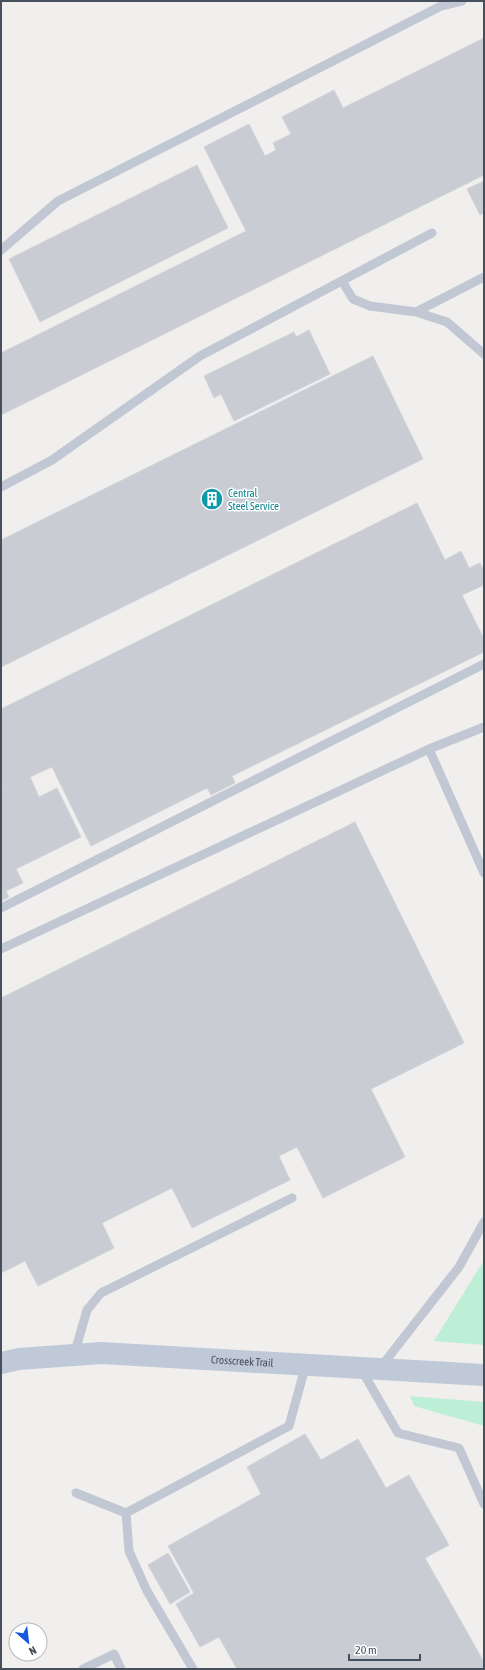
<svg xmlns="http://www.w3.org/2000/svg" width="485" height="1670" viewBox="0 0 485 1670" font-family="'Asap Condensed',sans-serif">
<rect width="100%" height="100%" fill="#f1eeee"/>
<path fill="#bcefd6" d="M 484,1260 L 484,1345 L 434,1341 Z
M 410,1396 L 484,1402 L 484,1426 L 414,1406 Z"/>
<path fill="#caccd4" stroke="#d2d3da" d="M 484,38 L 484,175 L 1,415 L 1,353 L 246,231 L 204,147 L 249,124 L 265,156 L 276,150 L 273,143 L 291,134 L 282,117 L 334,90 L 343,108 Z
M 197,165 L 228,228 L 40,322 L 9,259 Z
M 484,181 L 484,213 L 480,215 L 467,189 Z
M 309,330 L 330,374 L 234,421 L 221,394 L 214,398 L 204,376 L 294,332 L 296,337 Z
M 373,356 L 423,459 L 1,667 L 1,540 Z
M 417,503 L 445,560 L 461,551 L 469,568 L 480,563 L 484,571 L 484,585 L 462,595 L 484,639 L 484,652 L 232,776 L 235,783 L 211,795 L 207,788 L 91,846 L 52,767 L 30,777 L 39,797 L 57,788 L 81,837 L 16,869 L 23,883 L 6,891 L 9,897 L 1,901 L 1,787 L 3,786 L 1,783 L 1,709 Z
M 355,822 L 464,1043 L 371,1089 L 405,1157 L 323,1198 L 297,1147 L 279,1156 L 290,1180 L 192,1228 L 172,1188 L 102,1223 L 114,1248 L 38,1286 L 25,1261 L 1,1273 L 1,998 Z
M 305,1434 L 321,1460 L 358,1439 L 386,1488 L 409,1475 L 449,1545 L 425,1558 L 484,1662 L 484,1669 L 237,1669 L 219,1637 L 200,1647 L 176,1604 L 194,1593 L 168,1546 L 261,1494 L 247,1467 Z
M 168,1553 L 190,1592 L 170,1604 L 148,1565 Z"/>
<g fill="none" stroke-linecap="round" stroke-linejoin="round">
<path stroke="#c1c8d3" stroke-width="9" d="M 1,250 L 58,201 L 441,6 L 462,1
M 342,281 L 353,299 L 370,306 L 416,312 L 447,322 L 484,354
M 416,312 L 484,277
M 1,487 L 52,460 L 200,356 L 432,233
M 429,749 L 484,873
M 1,908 L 484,664
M 1,949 L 429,749 L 484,727
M 74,1355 L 87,1310 L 101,1293 L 292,1198
M 380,1368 L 459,1267 L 484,1222
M 361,1369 L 398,1433 L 459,1448 L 484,1504
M 76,1493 L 126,1513 L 289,1426 L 306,1364
M 126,1513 L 129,1551 L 147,1591 L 193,1669
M 83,1669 L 114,1654 L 121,1669"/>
<path stroke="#c0c9d7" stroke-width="22" id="s1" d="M 1,1363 L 19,1359 L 101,1353 L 484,1375"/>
</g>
<defs>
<g id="building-disc" transform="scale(1.15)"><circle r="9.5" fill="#0f9aa8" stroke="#fff"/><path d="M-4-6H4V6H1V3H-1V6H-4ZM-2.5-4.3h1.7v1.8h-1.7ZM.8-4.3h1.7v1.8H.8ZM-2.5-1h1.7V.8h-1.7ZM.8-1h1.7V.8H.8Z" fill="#fff"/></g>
</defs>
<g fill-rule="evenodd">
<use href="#building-disc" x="212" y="499"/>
</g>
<g text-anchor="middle" stroke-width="3" stroke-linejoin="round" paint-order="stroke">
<g font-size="11" fill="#0d838f" stroke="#fff" text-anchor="start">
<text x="228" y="497">Central<tspan x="228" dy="13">Steel Service</tspan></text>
</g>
<g font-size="11" fill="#464f5c" stroke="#fff">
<text dy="4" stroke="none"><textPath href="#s1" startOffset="242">Crosscreek Trail</textPath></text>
</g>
</g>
<rect width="485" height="1670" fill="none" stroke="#464f5c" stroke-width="4"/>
<g transform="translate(28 1642) rotate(152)"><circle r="19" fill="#ffffff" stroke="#b5b9be"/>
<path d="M0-3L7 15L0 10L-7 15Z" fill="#1757e2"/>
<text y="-6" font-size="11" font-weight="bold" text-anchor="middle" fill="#464f5c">N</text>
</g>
<path d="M349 1654v6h71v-6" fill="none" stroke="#464f5c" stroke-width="2"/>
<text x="355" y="1654" font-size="12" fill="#464f5c" stroke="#ffffff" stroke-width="3" paint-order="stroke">20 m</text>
</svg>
